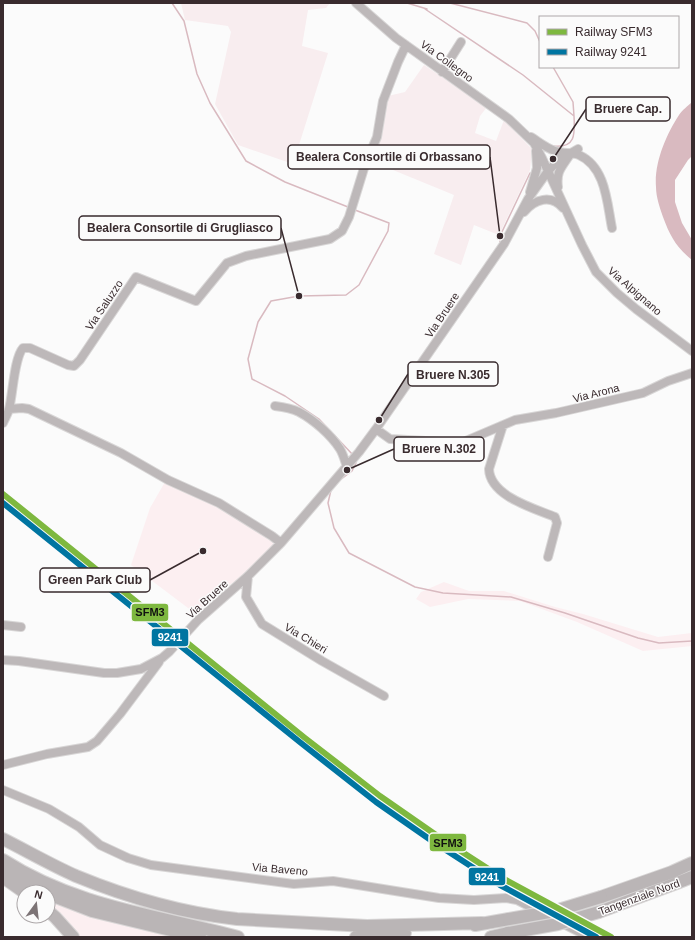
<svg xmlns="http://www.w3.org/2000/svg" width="695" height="940" viewBox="0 0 695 940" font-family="Helvetica,sans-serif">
<rect width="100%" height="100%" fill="#fbfbfb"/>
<path fill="#f8edef" d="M 181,3 L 330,3 L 326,8 L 308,10 L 302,46 L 328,53 L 293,164 L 238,145 L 215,104 L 231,32 L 228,26 L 185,20 Z
M 424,65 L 487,107 L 480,116 L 475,133 L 496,141 L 504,120 L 532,149 L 530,170 L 499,235 L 474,225 L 461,265 L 434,254 L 454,195 L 371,161 L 381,137 L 388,96 L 405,92 Z
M 3,490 L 354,773 L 349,781 L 3,502 Z"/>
<path fill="#fceff1" d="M 165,482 L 220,506 L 275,540 L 266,562 L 221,590 L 196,614 L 131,565 L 150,508 Z
M 444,582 L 469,591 L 504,591 L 555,607 L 583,614 L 658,637 L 692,633 L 692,646 L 643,651 L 577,622 L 520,601 L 468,599 L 430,607 L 416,599 L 421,592 Z
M 48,900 L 78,912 L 171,937 L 77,937 L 48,904 Z"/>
<path fill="#d9bac0" d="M 692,102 L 692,156 L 688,160 L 675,180 L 675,202 L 682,223 L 692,240 L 692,260 C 676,247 670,236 663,217 C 660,208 656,197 656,187 C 654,163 666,135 679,115 C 682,110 688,106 692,102 Z"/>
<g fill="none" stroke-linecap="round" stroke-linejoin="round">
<path stroke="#d9bac0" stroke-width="1.5" d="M 172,3 L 184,21 L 197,74 L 210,103 L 246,161 L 285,182 L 348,207
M 407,3 L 427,9 L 425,9 L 523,75 L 574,116 C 575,134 576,149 552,146
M 450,3 L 527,23 L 535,31 L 540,42
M 553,67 L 573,102 L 574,116
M 500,242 L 500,236 L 530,173
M 353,455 L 319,419 L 285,396 L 252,379 L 248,359 L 258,322 L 271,301 L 299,296 L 346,295 L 359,285 L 388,231 L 389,223 L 355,210
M 340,480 L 352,471 L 356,463
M 331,490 L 328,503 L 334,528 L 349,553 L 415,587 L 443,593 L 511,597 L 565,613 L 638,638 L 659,643 L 692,641"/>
<g stroke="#d8d6d6" stroke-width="10">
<path id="minor" d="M 356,3 L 396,38 L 509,119 L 534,143 L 542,158 L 582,245 L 596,272 L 617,293 L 636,309 L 692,351
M 442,72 L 461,42
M 531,137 C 539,142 546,148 555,151 C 563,154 572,152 579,155 C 606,167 607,203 612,228
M 558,187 C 556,172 561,168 569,156
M 530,192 L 537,168 L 536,151
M 524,212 C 535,199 551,194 563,208
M 275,406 C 283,407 291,408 299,412 C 314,420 331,435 340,449 C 343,454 345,461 347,467
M 9,409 L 22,408 L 29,409 L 121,453 L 168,480 L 219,503 L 272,536 L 281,543
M 3,423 C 5,418 8,414 9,409 C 13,394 14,358 23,348 L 30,348 L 68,365 L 74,366 L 80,360 L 136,277 L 196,301 L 227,263 L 246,256 L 330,239 L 342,231 L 349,217 L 365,165 L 377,137 L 383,101 L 398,62 L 406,45
M 503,425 L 489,469 C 490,496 533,508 555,517 L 557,523 L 548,557
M 376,429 L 390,439 L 461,443 L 515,420 L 556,413 L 643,393 L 668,381 L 692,373
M 248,576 L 246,597 L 262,624 L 322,661 L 384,696
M 3,625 L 21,627
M 3,660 L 19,661 L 104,673 L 117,673 L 141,669 L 162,658 L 169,652 L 198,620 L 248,576 L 281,543 L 359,452 L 376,429 L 504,244 L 528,199 L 548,171 L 559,160 L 578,149
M 3,765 L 47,754 L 88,747 L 97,741 L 120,714 L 159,662
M 3,790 L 49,809 L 79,827 L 100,845 L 128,858 L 151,865 L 294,884 L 333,881 L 439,898 L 474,900 L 506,898 L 517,900 L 589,937"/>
</g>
<g stroke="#d8d6d6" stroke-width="14">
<path id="highway" d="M 3,839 C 27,851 51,865 76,876 C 127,897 182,913 237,919 L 367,926 L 482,923
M 3,860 C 76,907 156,915 238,937
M 3,871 L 44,892
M 7,880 L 24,892
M 48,894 L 92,911 L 200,937
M 601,897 L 672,872 L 692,863
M 48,911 L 55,917 L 73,937
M 599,912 L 677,883 L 692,877
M 475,925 L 509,919
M 356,937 L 405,933
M 491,937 L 508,933"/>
</g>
<use href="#minor" stroke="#bdb8b9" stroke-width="8"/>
<use href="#highway" stroke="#bab5b6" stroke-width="12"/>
<g stroke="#d8d6d6" stroke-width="14" stroke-linecap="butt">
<path id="highway-bridge" d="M 509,919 L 555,911 L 601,897
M 508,933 L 558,924 L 599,912"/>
</g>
<use href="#highway-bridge" stroke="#bab5b6" stroke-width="12"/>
<g stroke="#fbfbfb" stroke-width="9">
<path id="rail-1" d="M 3,494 L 305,738 L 380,796 L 439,837 L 504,879 L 611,937"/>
</g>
<g stroke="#fbfbfb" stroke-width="9">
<path id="rail-2" d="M 3,503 L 301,743 L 376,802 L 435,843 L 500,885 L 596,937"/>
</g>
<use href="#rail-1" stroke="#7eb83f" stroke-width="6"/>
<use href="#rail-2" stroke="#0075a1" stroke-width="6"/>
</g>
<g text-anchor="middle" stroke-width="3" stroke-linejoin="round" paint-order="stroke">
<g font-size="11" fill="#392b2e" stroke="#fbfbfb">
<text transform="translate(447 61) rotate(36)" y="4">Via Collegno</text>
<text transform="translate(635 291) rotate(41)" y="4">Via Alpignano</text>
<text transform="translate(104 305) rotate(-56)" y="4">Via Saluzzo</text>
<text transform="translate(442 315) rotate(-56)" y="4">Via Bruere</text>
<text transform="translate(596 393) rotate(-14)" y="4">Via Arona</text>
<text transform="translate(207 599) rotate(-42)" y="4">Via Bruere</text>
<text transform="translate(306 638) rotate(31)" y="4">Via Chieri</text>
<text transform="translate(280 869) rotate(5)" y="4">Via Baveno</text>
<text transform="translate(639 897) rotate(-20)" y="4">Tangenziale Nord</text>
</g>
</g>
<path fill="none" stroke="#392b2e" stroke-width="1.5" d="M553 159L586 109M500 236L490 157M299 296L281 228M379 420L408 374M347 470L394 449M203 551L150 580"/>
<g fill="#392b2e" stroke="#fbfbfb" stroke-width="1.5">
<circle cx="553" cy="159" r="4"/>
<circle cx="500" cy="236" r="4"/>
<circle cx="299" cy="296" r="4"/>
<circle cx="379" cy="420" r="4"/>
<circle cx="347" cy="470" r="4"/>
<circle cx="203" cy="551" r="4"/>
</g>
<g fill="#fbfbfb" stroke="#392b2e" stroke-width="1.5">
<rect x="586" y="97" width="84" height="24" rx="4"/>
<rect x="288" y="145" width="202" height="24" rx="4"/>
<rect x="79" y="216" width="202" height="24" rx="4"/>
<rect x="408" y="362" width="90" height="24" rx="4"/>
<rect x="394" y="437" width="90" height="24" rx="4"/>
<rect x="40" y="568" width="110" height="24" rx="4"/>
</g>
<g font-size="12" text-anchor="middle" font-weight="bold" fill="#392b2e">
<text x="628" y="113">Bruere Cap.</text>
<text x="389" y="161">Bealera Consortile di Orbassano</text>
<text x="180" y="232">Bealera Consortile di Grugliasco</text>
<text x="453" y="379">Bruere N.305</text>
<text x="439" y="453">Bruere N.302</text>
<text x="95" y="584">Green Park Club</text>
</g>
<g stroke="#fbfbfb" stroke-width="1.5">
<rect x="131" y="603" width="38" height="19" rx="4" fill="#7eb83f"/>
<rect x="151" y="628" width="38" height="19" rx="4" fill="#0075a1"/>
<rect x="429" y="833" width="38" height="19" rx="4" fill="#7eb83f"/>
<rect x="468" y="867" width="38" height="19" rx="4" fill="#0075a1"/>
</g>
<g font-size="11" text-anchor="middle" font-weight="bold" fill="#fff">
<text x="170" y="641">9241</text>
<text x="487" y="881">9241</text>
</g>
<g font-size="11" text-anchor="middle" font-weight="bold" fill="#111">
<text x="150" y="616">SFM3</text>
<text x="448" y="847">SFM3</text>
</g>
<rect width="695" height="940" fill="none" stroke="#392b2e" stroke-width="8"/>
<rect x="539" y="16" width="140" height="52" fill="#fbfbfb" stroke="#ada8a9"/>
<rect x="547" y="29" width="20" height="6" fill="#7eb83f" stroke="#ada8a9"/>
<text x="575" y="36" font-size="12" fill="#392b2e">Railway SFM3</text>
<rect x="547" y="49" width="20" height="6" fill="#0075a1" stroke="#ada8a9"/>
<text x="575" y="56" font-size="12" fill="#392b2e">Railway 9241</text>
<g transform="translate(36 904) rotate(15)"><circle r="19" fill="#fbfbfb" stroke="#ada8a9"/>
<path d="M0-3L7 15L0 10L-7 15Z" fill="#7d7476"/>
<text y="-6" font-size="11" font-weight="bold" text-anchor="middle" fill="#392b2e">N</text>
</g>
</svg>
